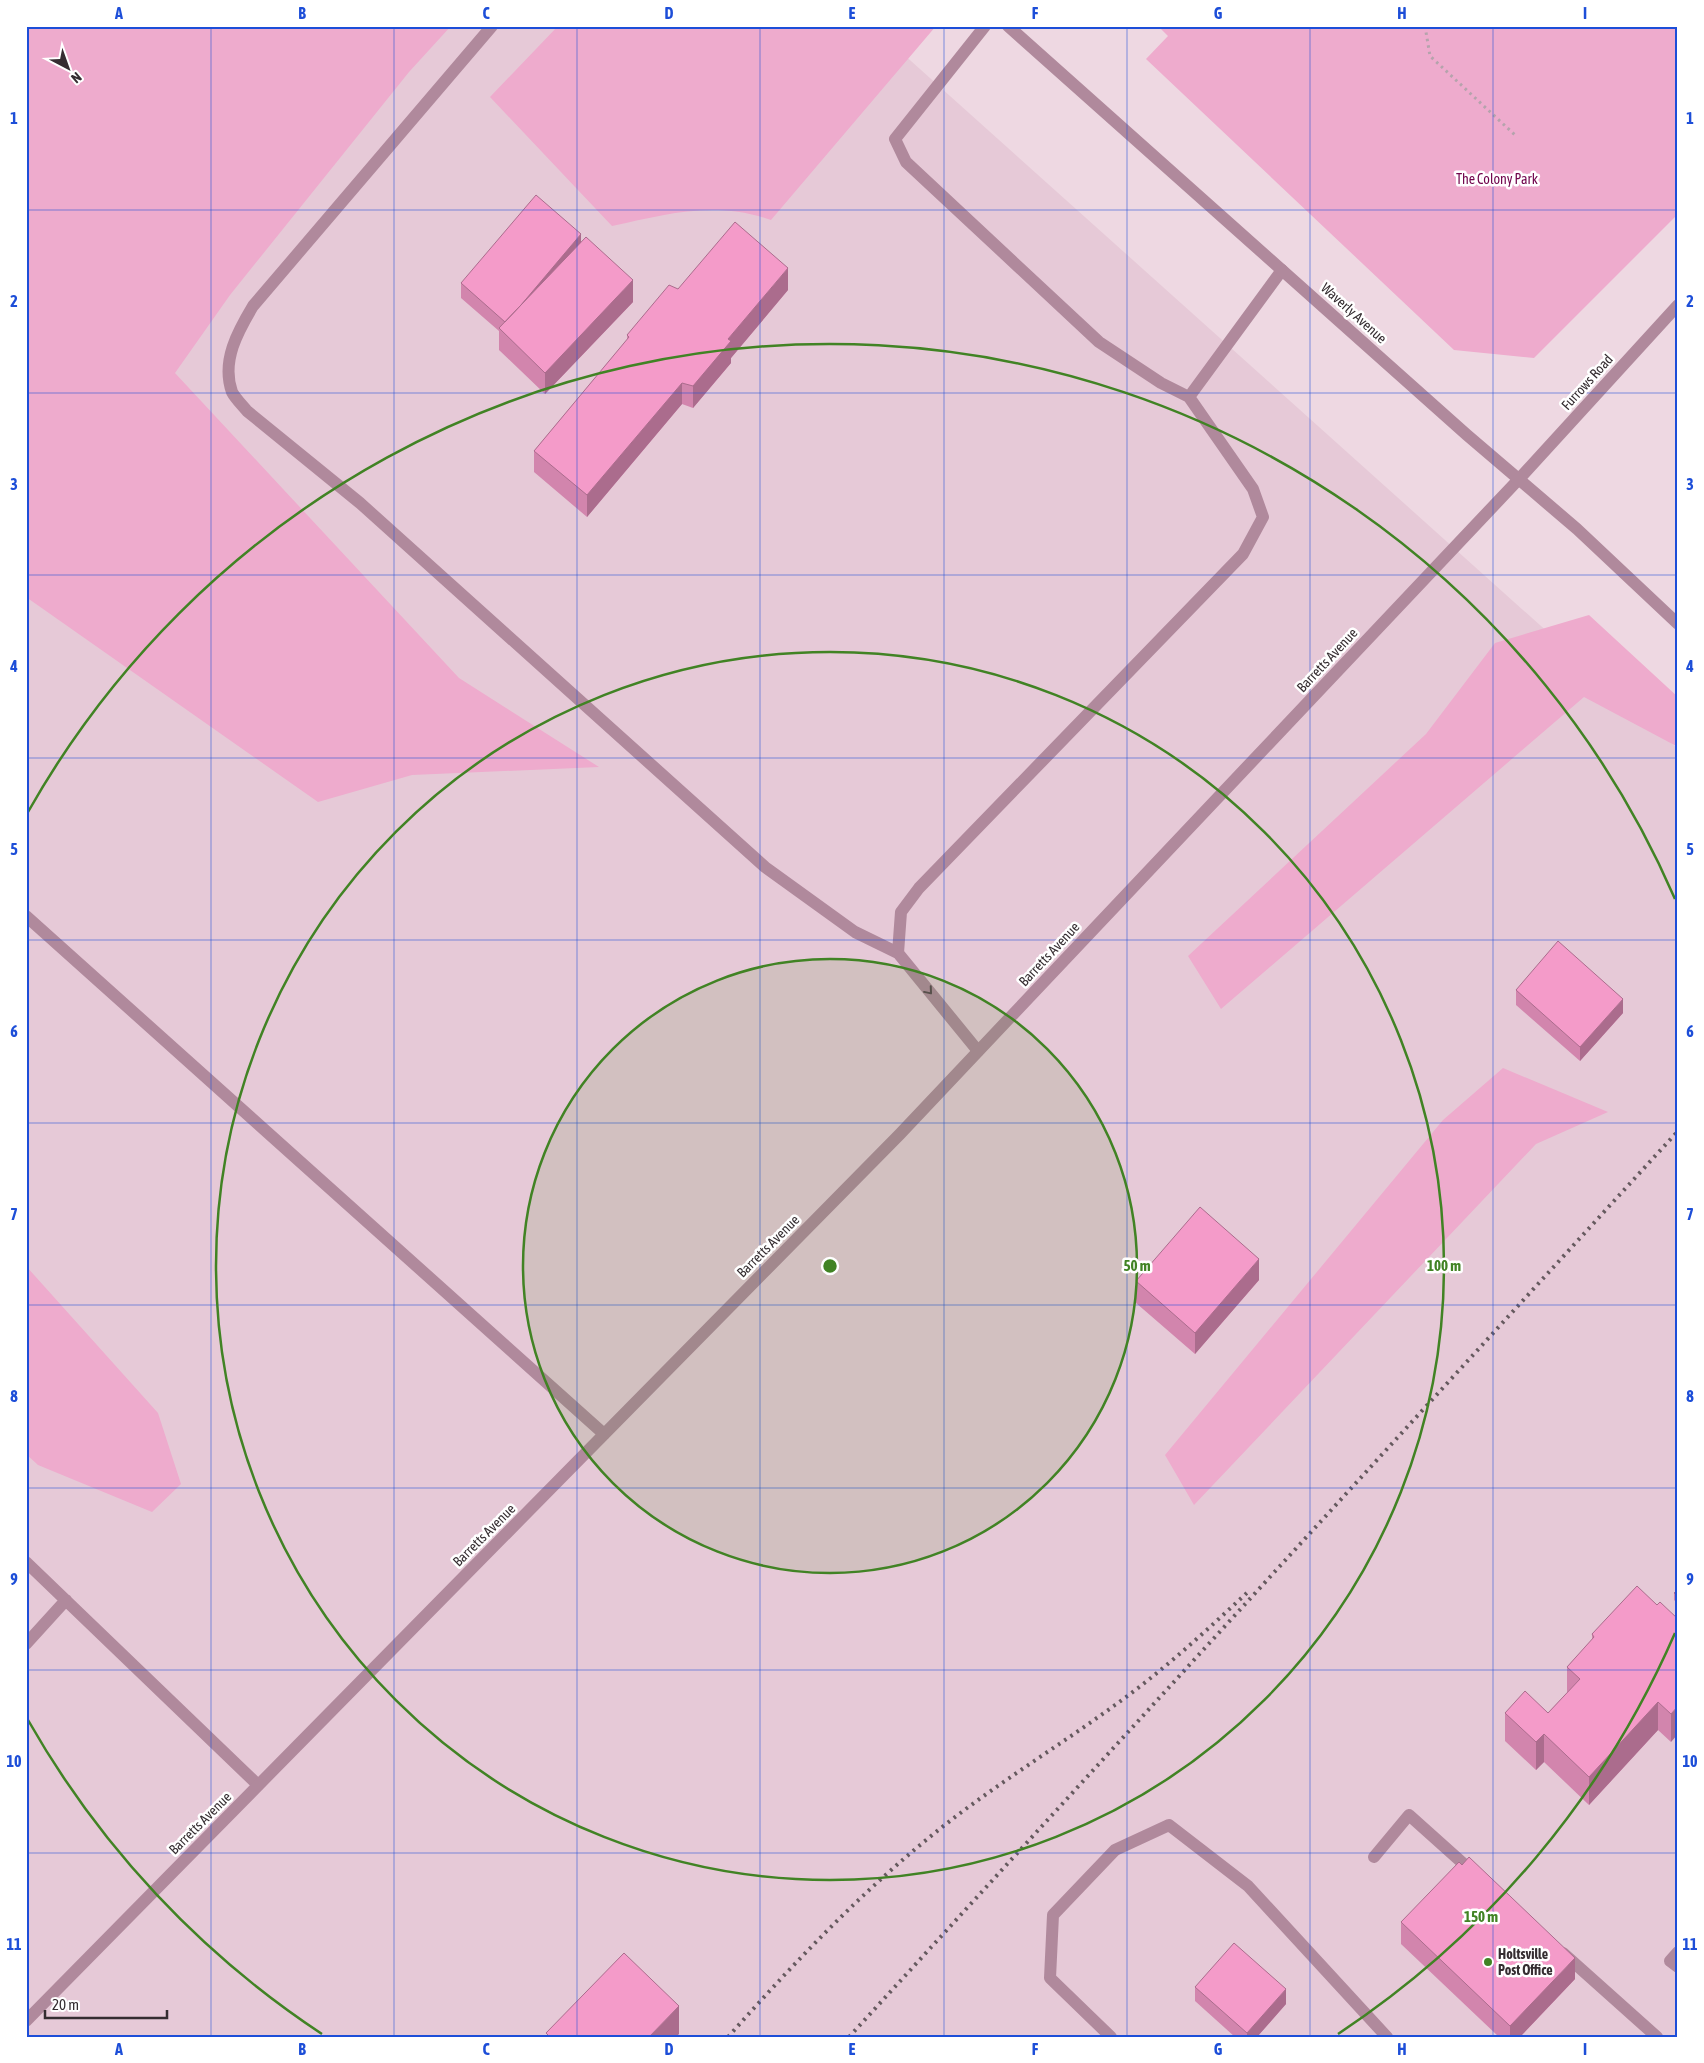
<svg xmlns="http://www.w3.org/2000/svg" width="1704" height="2063" viewBox="0 0 1704 2063" font-family="'Asap Condensed',sans-serif">
<rect width="100%" height="100%" fill="#eed8e2"/>
<path fill="#e6c9d7" d="M 26,26 L 872,26 L 1678,749 L 1678,2037 L 26,2037 Z"/>
<path fill="#eeabcd" d="M 26,26 L 451,26 L 409,72 L 230,295 L 175,373 L 459,678 L 599,767 L 412,775 L 318,802 L 26,597 Z
M 558,26 L 936,26 L 771,220 C 715,200 667,214 612,226 L 490,97 Z
M 1158,26 L 1678,26 L 1678,214 L 1534,358 L 1454,350 L 1146,59 L 1168,36 Z
M 1589,615 L 1678,697 L 1678,747 L 1584,697 L 1221,1009 L 1188,956 L 1426,734 L 1495,643 Z
M 1503,1068 L 1608,1112 L 1536,1144 L 1194,1505 L 1165,1455 L 1443,1120 Z
M 26,1266 L 158,1413 L 181,1484 L 152,1512 L 38,1465 L 26,1454 Z"/>
<g fill="none" stroke-linecap="round" stroke-linejoin="round">
<path stroke="#b5a3ac" stroke-width="3" stroke-dasharray="2.5 4" stroke-linecap="butt" d="M 1425,26 L 1430,56 L 1515,135"/>
<path stroke="#b0899c" stroke-width="12" d="M 492,26 L 253,306 C 238,331 221,361 232,392 C 235,398 242,405 247,411 L 360,503 L 765,867 L 855,932 L 898,953 L 978,1051
M 1189,397 L 1282,270
M 26,916 L 604,1434
M 898,953 L 901,912 L 919,888 L 1243,554 L 1263,517 L 1253,489 L 1189,397 L 1161,383 L 1099,342 L 906,162 L 895,139 L 985,26
M 26,1562 L 258,1785
M 26,1644 L 66,1600
M 1374,1857 L 1409,1815 L 1476,1875
M 1678,1952 L 1670,1961 L 1678,1967
M 1563,1953 L 1657,2037
M 1111,2037 L 1050,1978 L 1053,1915 L 1115,1850 L 1169,1825 L 1248,1886 L 1387,2037"/>
<path stroke="#b0899c" stroke-width="12" d="M 26,2021 L 900,1134 L 1519,479"/>
<path stroke="#b0899c" stroke-width="12" d="M 1008,26 L 1467,435 L 1577,529 L 1678,624
M 1519,479 L 1678,305"/>
<path stroke="#65595e" stroke-width="4" stroke-dasharray="2.5 5" stroke-linecap="butt" d="M 728,2037 C 793,1964 860,1893 936,1832 C 993,1786 1056,1748 1115,1705 C 1163,1671 1207,1630 1250,1590
M 849,2037 L 1678,1131"/>
</g>
<path fill="#d285ad" d="M 581,242 L 633,302 L 545,394 L 499,350 L 499,331 L 461,298 L 461,283 Z
M 788,290 L 731,358 L 731,363 L 693,408 L 682,404 L 587,517 L 534,472 L 534,451 L 627,340 L 627,335 Z
M 1516,990 L 1623,1013 L 1580,1061 L 1516,1005 Z
M 1259,1280 L 1195,1354 L 1136,1303 L 1136,1281 Z
M 1678,1589 L 1678,1604 L 1674,1600 L 1674,1593 Z
M 1657,1605 L 1678,1619 L 1671,1742 L 1658,1730 L 1589,1805 L 1544,1762 L 1536,1770 L 1505,1741 L 1505,1713 L 1548,1713 L 1567,1693 L 1567,1667 L 1592,1640 L 1592,1634 Z
M 1401,1922 L 1575,1979 L 1520,2037 L 1499,2037 L 1401,1944 Z
M 1195,1987 L 1286,2004 L 1257,2037 L 1235,2037 L 1195,2001 Z"/>
<path fill="#ab6c8d" d="M 581,234 L 581,249 L 506,322 Z
M 788,268 L 788,290 L 731,358 L 731,363 L 693,408 L 693,386 L 728,339 Z
M 633,280 L 633,302 L 545,394 L 545,373 Z
M 682,383 L 682,404 L 587,517 L 587,495 Z
M 1623,999 L 1623,1013 L 1580,1061 L 1580,1047 Z
M 1259,1259 L 1259,1280 L 1195,1354 L 1195,1333 Z
M 1658,1702 L 1658,1730 L 1589,1805 L 1589,1777 Z
M 1678,1706 L 1678,1734 L 1671,1742 L 1671,1714 Z
M 1544,1734 L 1544,1762 L 1536,1770 L 1536,1742 Z
M 1575,1958 L 1575,1979 L 1520,2037 L 1510,2037 L 1510,2026 Z
M 1286,1989 L 1286,2004 L 1257,2037 L 1247,2037 L 1247,2033 Z
M 679,2006 L 679,2034 L 676,2037 L 649,2037 Z"/>
<path fill="#f49bc9" stroke="#ab6c8d" d="M 536,195 L 581,234 L 521,305 L 505,322 L 461,283 Z
M 735,222 L 788,268 L 728,339 L 731,341 L 693,386 L 682,383 L 587,495 L 534,451 L 629,337 L 627,335 L 669,285 L 678,289 Z
M 586,237 L 633,280 L 545,373 L 499,328 Z
M 1558,941 L 1623,999 L 1580,1047 L 1516,990 Z
M 1200,1207 L 1259,1259 L 1195,1333 L 1136,1281 Z
M 1637,1586 L 1657,1605 L 1660,1602 L 1678,1619 L 1678,1706 L 1671,1714 L 1658,1702 L 1589,1777 L 1544,1734 L 1536,1742 L 1505,1713 L 1525,1691 L 1548,1713 L 1580,1679 L 1567,1667 L 1594,1637 L 1592,1634 Z
M 1678,1589 L 1678,1596 L 1674,1593 Z
M 1469,1857 L 1575,1958 L 1510,2026 L 1401,1922 L 1459,1862 L 1462,1865 Z
M 1234,1943 L 1286,1989 L 1247,2033 L 1195,1987 Z
M 624,1953 L 679,2006 L 649,2037 L 550,2037 L 546,2033 Z"/>
<defs><path id="oneway-chevron" d="M-2-3.5L2.5 0L-2 3.5" fill="none" stroke-width="1.6" stroke-linecap="round" stroke-linejoin="round" transform="scale(1.25)"/></defs>
<use stroke="#5a4951" href="#oneway-chevron" transform="translate(929 991) rotate(50)"/>
<path fill="none" stroke="#1d4ed8" stroke-width="1" stroke-opacity="0.55" d="M 211,26 L 211,2037M 394,26 L 394,2037M 577,26 L 577,2037M 760,26 L 760,2037M 944,26 L 944,2037M 1127,26 L 1127,2037M 1310,26 L 1310,2037M 1493,26 L 1493,2037M 26,210 L 1678,210M 26,393 L 1678,393M 26,575 L 1678,575M 26,758 L 1678,758M 26,940 L 1678,940M 26,1123 L 1678,1123M 26,1305 L 1678,1305M 26,1488 L 1678,1488M 26,1670 L 1678,1670M 26,1853 L 1678,1853"/>
<circle cx="830" cy="1266" r="307" fill="#418324" fill-opacity=".12"/>
<g fill="none" stroke="#418324" stroke-width="2.5">
<circle cx="830" cy="1266" r="307"/>
<circle cx="830" cy="1266" r="614"/>
<path d="M1675 1633A921 921 0 0 1 1338 2034M322 2034A921 921 0 0 1 28 1720M28 812A921 921 0 0 1 1675 899"/>
</g>
<circle fill="#418324" stroke="#fff" stroke-width="2" cx="1488" cy="1962" r="5"/>
<g text-anchor="middle" stroke-width="5" stroke-linejoin="round" paint-order="stroke">
<g font-size="14" fill="#70044c" stroke="#fff">
<text x="1497" y="184">The Colony Park</text>
</g>
<g font-size="14" fill="#352d31" stroke="#fff">
<text transform="translate(1354 313) rotate(42)" y="5">Waverly Avenue</text>
<text transform="translate(1587 382) rotate(-48)" y="5">Furrows Road</text>
<text transform="translate(1327 660) rotate(-47)" y="5">Barretts Avenue</text>
<text transform="translate(1049 954) rotate(-47)" y="5">Barretts Avenue</text>
<text transform="translate(768 1246) rotate(-45)" y="5">Barretts Avenue</text>
<text transform="translate(484 1535) rotate(-45)" y="5">Barretts Avenue</text>
<text transform="translate(200 1823) rotate(-45)" y="5">Barretts Avenue</text>
</g>
<g font-size="14" font-weight="bold" fill="#352d31" stroke="#fff" text-anchor="start">
<text x="1498" y="1959">Holtsville<tspan x="1498" dy="16">Post Office</tspan></text>
</g>
</g>
<circle cx="830" cy="1266" r="8" fill="#418324" stroke="#fff" stroke-width="2.5"/>
<g font-size="15" text-anchor="middle" font-weight="bold" fill="#418324" stroke="#fff" stroke-width="5" stroke-linejoin="round" paint-order="stroke">
<text x="1137" y="1271">50 m</text>
<text x="1444" y="1271">100 m</text>
<text x="1481" y="1922">150 m</text>
</g>
<rect width="1704" height="2063" fill="none" stroke="#ffffff" stroke-width="55"/>
<g transform="translate(68 68) rotate(139)" stroke="#ffffff" stroke-width="4" paint-order="stroke">
<path d="M0-4L9 19L0 12L-9 19Z" fill="#352d31"/>
<text y="-8" font-size="14" font-weight="bold" text-anchor="middle" fill="#352d31">N</text>
</g>
<path d="M45 2010v8h122v-8" fill="none" stroke="#352d31" stroke-width="2.5"/>
<text x="52" y="2010" font-size="15" fill="#352d31" stroke="#ffffff" stroke-width="4" paint-order="stroke">20 m</text>
<rect x="28" y="28" width="1648" height="2008" fill="none" stroke="#1d4ed8" stroke-width="2"/>
<g font-size="16" text-anchor="middle" font-weight="bold" fill="#1d4ed8">
<text x="119" y="19">A</text>
<text x="302" y="19">B</text>
<text x="486" y="19">C</text>
<text x="669" y="19">D</text>
<text x="852" y="19">E</text>
<text x="1035" y="19">F</text>
<text x="1218" y="19">G</text>
<text x="1402" y="19">H</text>
<text x="1585" y="19">I</text>
<text x="14" y="124">1</text>
<text x="1690" y="124">1</text>
<text x="14" y="307">2</text>
<text x="1690" y="307">2</text>
<text x="14" y="490">3</text>
<text x="1690" y="490">3</text>
<text x="14" y="672">4</text>
<text x="1690" y="672">4</text>
<text x="14" y="855">5</text>
<text x="1690" y="855">5</text>
<text x="14" y="1037">6</text>
<text x="1690" y="1037">6</text>
<text x="14" y="1220">7</text>
<text x="1690" y="1220">7</text>
<text x="14" y="1402">8</text>
<text x="1690" y="1402">8</text>
<text x="14" y="1585">9</text>
<text x="1690" y="1585">9</text>
<text x="14" y="1767">10</text>
<text x="1690" y="1767">10</text>
<text x="14" y="1950">11</text>
<text x="1690" y="1950">11</text>
<text x="119" y="2055">A</text>
<text x="302" y="2055">B</text>
<text x="486" y="2055">C</text>
<text x="669" y="2055">D</text>
<text x="852" y="2055">E</text>
<text x="1035" y="2055">F</text>
<text x="1218" y="2055">G</text>
<text x="1402" y="2055">H</text>
<text x="1585" y="2055">I</text>
</g>
</svg>
